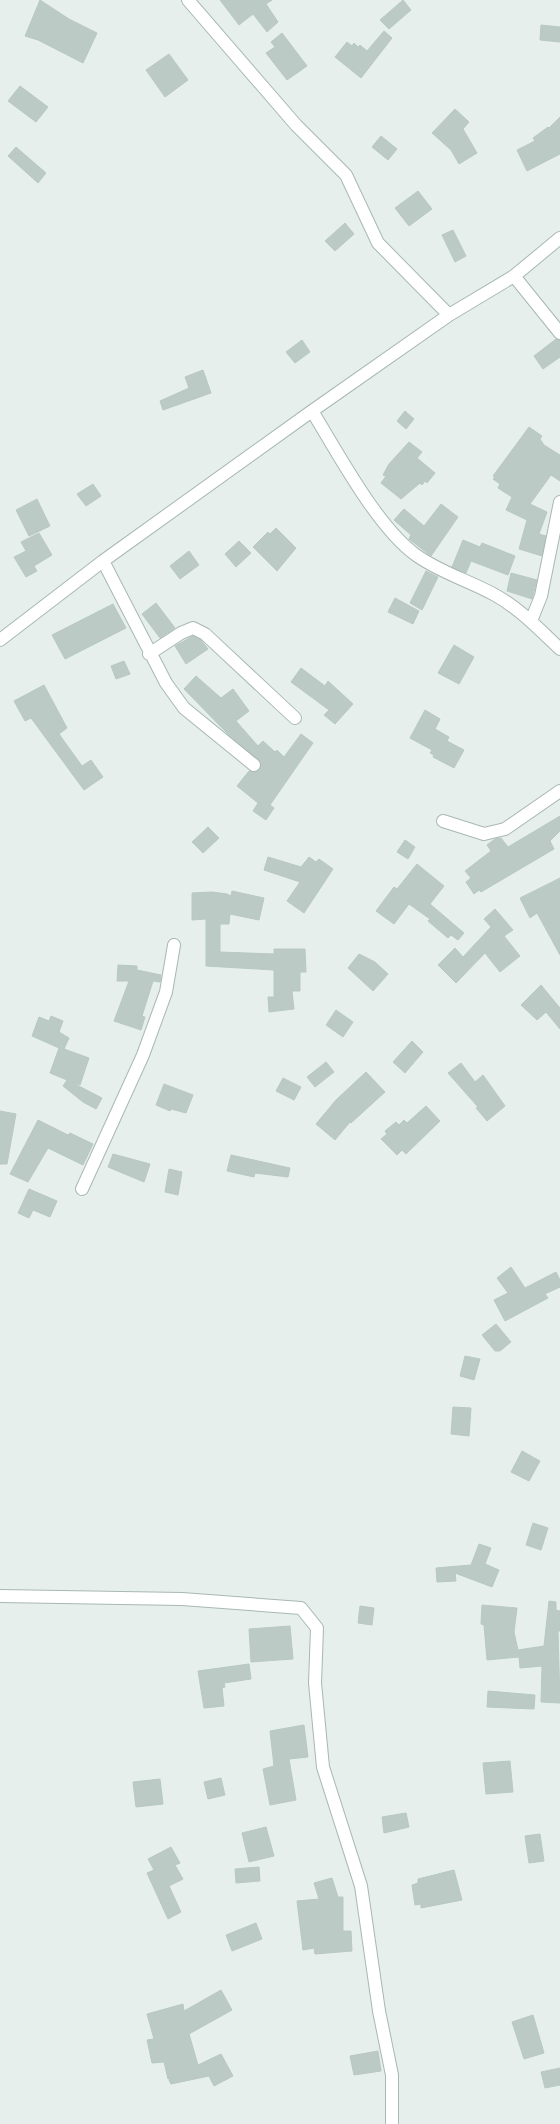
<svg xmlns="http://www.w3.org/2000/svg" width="560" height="2124" viewBox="0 0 560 2124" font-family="Montserrat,sans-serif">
<rect width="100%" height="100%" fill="#e6efeb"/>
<path fill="#bbcac4" stroke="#b8c9c2" d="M 40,0 L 69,19 L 97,33 L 83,63 L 38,40 L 25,36 Z
M 220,0 L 272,0 L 266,4 L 278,22 L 267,32 L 253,14 L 239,25 Z
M 403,0 L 411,10 L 389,29 L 380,20 Z
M 541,25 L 560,27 L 560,42 L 540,40 Z
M 384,31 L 392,38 L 361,78 L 335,57 L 347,42 L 352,46 L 354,43 L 358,47 L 360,45 L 367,51 Z
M 282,33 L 307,66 L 287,80 L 266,53 L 275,47 L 271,42 Z
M 169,54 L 188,80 L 165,97 L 146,70 Z
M 20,86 L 48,107 L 36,122 L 8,101 Z
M 455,109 L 469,122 L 463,129 L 477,153 L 459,164 L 451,150 L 432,133 Z
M 560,117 L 560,154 L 527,171 L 517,150 L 535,141 L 533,138 L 548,127 L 549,128 Z
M 381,136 L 397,149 L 388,160 L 372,147 Z
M 16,147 L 46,173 L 38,183 L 8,156 Z
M 418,191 L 432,209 L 409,226 L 395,208 Z
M 345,223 L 354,234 L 335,251 L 325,241 Z
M 453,230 L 466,256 L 455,262 L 442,235 Z
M 556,339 L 560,340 L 560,357 L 543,369 L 534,356 Z
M 302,340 L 310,352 L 295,363 L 286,352 Z
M 203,370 L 211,393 L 163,410 L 160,401 L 189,388 L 185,377 Z
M 405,411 L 414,419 L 406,429 L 397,421 Z
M 529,427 L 542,436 L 540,439 L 544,445 L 560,455 L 560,481 L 551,475 L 530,504 L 547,512 L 539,534 L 546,536 L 542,556 L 519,549 L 527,520 L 506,510 L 512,497 L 498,488 L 500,484 L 493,479 L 495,477 L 493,476 Z
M 409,442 L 422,452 L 417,458 L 435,473 L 427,483 L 425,481 L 422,485 L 420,483 L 401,499 L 381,483 L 386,476 L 383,475 L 389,464 Z
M 93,484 L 101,496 L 86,506 L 77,494 Z
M 37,499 L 50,526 L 29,536 L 16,510 Z
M 441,504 L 458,517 L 431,556 L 409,539 L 411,535 L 394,520 L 404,509 L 424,526 Z
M 276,528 L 296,548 L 277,571 L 253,547 L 268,532 L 270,534 Z
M 39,533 L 52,555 L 34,566 L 37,571 L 26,577 L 14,557 L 26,551 L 21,542 Z
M 463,540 L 480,547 L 482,543 L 515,556 L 508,575 L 471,561 L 466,573 L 452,567 Z
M 239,541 L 251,553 L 236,567 L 225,554 Z
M 189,551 L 199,565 L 180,579 L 170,566 Z
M 426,571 L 438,577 L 422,610 L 410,603 Z
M 511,573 L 537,580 L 532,599 L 507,591 Z
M 395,598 L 419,611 L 413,624 L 388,612 Z
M 156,603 L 175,628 L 160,638 L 142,614 Z
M 113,604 L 126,628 L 65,659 L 52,635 Z
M 193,636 L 201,640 L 208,649 L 186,664 L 175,646 Z
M 454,645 L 474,657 L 459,684 L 438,673 Z
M 124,661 L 130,674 L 116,679 L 111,666 Z
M 301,668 L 325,686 L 328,681 L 353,704 L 335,724 L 324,715 L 329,710 L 291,682 Z
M 196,676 L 221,698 L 233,689 L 249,711 L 236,721 L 258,746 L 263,741 L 275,752 L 277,750 L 284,757 L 301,734 L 313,743 L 270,805 L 274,808 L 266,820 L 253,811 L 258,803 L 237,786 L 249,771 L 253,772 L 260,770 L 261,762 L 229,735 L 184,689 Z
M 44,685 L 67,728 L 59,734 L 82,766 L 91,760 L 103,777 L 84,790 L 31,718 L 25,721 L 14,701 Z
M 425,710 L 440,719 L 435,729 L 449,737 L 447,741 L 464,750 L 454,768 L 433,757 L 434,755 L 430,753 L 432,750 L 410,738 Z
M 560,816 L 560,831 L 550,841 L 554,849 L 481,892 L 479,890 L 474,894 L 466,882 L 471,878 L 465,871 L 491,851 L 487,845 L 495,839 L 501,838 L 508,847 Z
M 208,827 L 219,838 L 203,853 L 192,842 Z
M 405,840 L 415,847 L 408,859 L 397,852 Z
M 268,857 L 301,867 L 309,857 L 316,862 L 319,859 L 333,869 L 304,913 L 287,901 L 300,882 L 264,870 Z
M 417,864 L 444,886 L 430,904 L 464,933 L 458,940 L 451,935 L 448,938 L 428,921 L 430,919 L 409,904 L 394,924 L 376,911 L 394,887 L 397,889 Z
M 560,878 L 560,955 L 537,913 L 530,918 L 520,898 Z
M 232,891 L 264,898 L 259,920 L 230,914 L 229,924 L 220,924 L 220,952 L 274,954 L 274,949 L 305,949 L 306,972 L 300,972 L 300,991 L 292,991 L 294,1009 L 269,1012 L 268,997 L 274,997 L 274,970 L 206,966 L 206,919 L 192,920 L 192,893 L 212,892 L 227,894 L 231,896 Z
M 495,909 L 513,930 L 504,936 L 520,956 L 500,972 L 485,953 L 456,983 L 438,965 L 455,948 L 463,957 L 491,927 L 484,919 Z
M 359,954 L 375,962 L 388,974 L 373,991 L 348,968 Z
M 118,965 L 137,966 L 137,970 L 161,975 L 160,982 L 153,981 L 142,1016 L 145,1017 L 141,1030 L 114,1021 L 129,981 L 117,981 Z
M 541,985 L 560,1008 L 560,1029 L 546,1012 L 537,1020 L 521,1005 Z
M 336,1010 L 353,1022 L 343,1037 L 326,1025 Z
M 51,1016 L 63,1021 L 59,1032 L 69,1038 L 64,1049 L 89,1058 L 80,1085 L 71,1082 L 102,1098 L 96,1109 L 83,1102 L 63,1086 L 67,1080 L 50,1073 L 59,1048 L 32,1036 L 39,1017 L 49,1021 Z
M 412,1041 L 423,1052 L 405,1073 L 393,1062 Z
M 326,1062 L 334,1072 L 315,1087 L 307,1077 Z
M 461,1063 L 475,1082 L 483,1075 L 505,1106 L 487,1121 L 476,1108 L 478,1107 L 448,1073 Z
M 366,1072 L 385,1092 L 351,1123 L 350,1122 L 335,1140 L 316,1124 L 336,1100 Z
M 283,1078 L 301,1087 L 294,1100 L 276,1091 Z
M 164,1084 L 193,1095 L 186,1113 L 171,1109 L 170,1111 L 156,1105 Z
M 426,1106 L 440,1121 L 406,1154 L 402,1150 L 397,1155 L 381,1139 L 387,1134 L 385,1131 L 396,1122 L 399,1125 L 404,1120 L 407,1123 Z
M 0,1111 L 16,1114 L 7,1164 L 0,1164 Z
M 38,1120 L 68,1135 L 70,1133 L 93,1144 L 83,1165 L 48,1148 L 28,1182 L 10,1174 Z
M 113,1154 L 150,1164 L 144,1182 L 108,1167 Z
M 231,1155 L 290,1168 L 288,1177 L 255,1173 L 254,1177 L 227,1171 Z
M 169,1169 L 182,1172 L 178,1195 L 165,1192 Z
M 29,1189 L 57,1201 L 50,1217 L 33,1210 L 29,1218 L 18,1213 Z
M 511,1267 L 525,1288 L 556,1272 L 560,1280 L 560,1287 L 545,1294 L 548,1298 L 505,1321 L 494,1300 L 508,1293 L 497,1278 Z
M 496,1324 L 511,1342 L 500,1351 L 495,1351 L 482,1335 Z
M 465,1356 L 480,1359 L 474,1380 L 460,1376 Z
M 453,1407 L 471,1408 L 469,1436 L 451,1434 Z
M 522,1451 L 540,1461 L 529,1481 L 511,1472 Z
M 533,1523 L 548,1528 L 541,1550 L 526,1545 Z
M 479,1544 L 491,1548 L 485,1564 L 499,1570 L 492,1587 L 455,1573 L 456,1581 L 437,1582 L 436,1568 L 471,1565 Z
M 549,1601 L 556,1602 L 556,1610 L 560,1611 L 560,1631 L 558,1631 L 560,1703 L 541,1702 L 542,1666 L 520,1668 L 519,1657 L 487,1660 L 484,1625 L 481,1624 L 482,1605 L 517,1608 L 514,1632 L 518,1650 L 544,1646 Z
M 360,1606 L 374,1608 L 372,1625 L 358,1623 Z
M 290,1626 L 293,1659 L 251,1662 L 249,1629 Z
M 249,1664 L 251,1679 L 224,1683 L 225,1687 L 222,1688 L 224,1706 L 204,1708 L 198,1671 Z
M 488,1691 L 535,1695 L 534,1709 L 487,1707 Z
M 304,1725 L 308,1757 L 289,1759 L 296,1800 L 270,1805 L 263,1769 L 274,1766 L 270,1731 Z
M 510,1761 L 513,1792 L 486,1794 L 483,1763 Z
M 221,1778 L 225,1795 L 208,1799 L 204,1782 Z
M 160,1779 L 163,1804 L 136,1807 L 133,1782 Z
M 406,1813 L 409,1827 L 384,1833 L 382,1817 Z
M 266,1827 L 274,1856 L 249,1862 L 242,1833 Z
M 540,1834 L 544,1861 L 529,1863 L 525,1836 Z
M 171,1847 L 180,1863 L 175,1865 L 183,1879 L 169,1886 L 181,1912 L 168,1919 L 147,1873 L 154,1870 L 148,1859 Z
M 259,1867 L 260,1881 L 236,1883 L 235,1869 Z
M 454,1870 L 462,1900 L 421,1908 L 421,1904 L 415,1905 L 412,1885 L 418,1883 L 418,1879 Z
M 332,1878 L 338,1897 L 343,1897 L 343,1931 L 351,1931 L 352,1951 L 315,1954 L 314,1948 L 303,1950 L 297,1901 L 319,1899 L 314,1883 Z
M 256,1923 L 262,1939 L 232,1951 L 226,1935 Z
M 221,1990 L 232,2010 L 189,2034 L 198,2065 L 221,2054 L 233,2076 L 214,2086 L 209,2076 L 171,2084 L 169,2080 L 174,2078 L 168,2079 L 164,2062 L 152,2063 L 147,2040 L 154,2039 L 147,2014 L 183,2004 L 184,2011 Z
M 533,2015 L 544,2053 L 524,2059 L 512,2022 Z
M 378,2051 L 381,2071 L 354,2075 L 350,2056 Z
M 560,2068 L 560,2085 L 545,2088 L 541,2072 Z"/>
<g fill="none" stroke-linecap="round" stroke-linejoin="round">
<g stroke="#a8b8b2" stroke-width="14">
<path id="street" d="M 188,0 L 296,125 L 346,175 L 378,243 L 449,315
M 514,276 L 560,333
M 312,411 C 338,453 377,527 416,555 C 439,572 470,581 495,595 C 519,608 540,630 560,649
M 103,561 L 166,683 L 184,708 L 254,765
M 531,621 L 541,596 L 560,502
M 0,640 L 103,561 L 312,411 L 449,315 L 514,276 L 560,238
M 149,654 L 181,633 L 193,628 L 205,634 L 295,718
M 443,821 L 484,834 L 505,829 L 560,791
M 82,1189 L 143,1055 L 166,992 L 174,945
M 0,1596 L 182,1599 L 301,1608 L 317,1628 L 315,1683 L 323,1767 L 361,1886 L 379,2011 L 392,2075 L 392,2124"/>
</g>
<use href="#street" stroke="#fff" stroke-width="12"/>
</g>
</svg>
